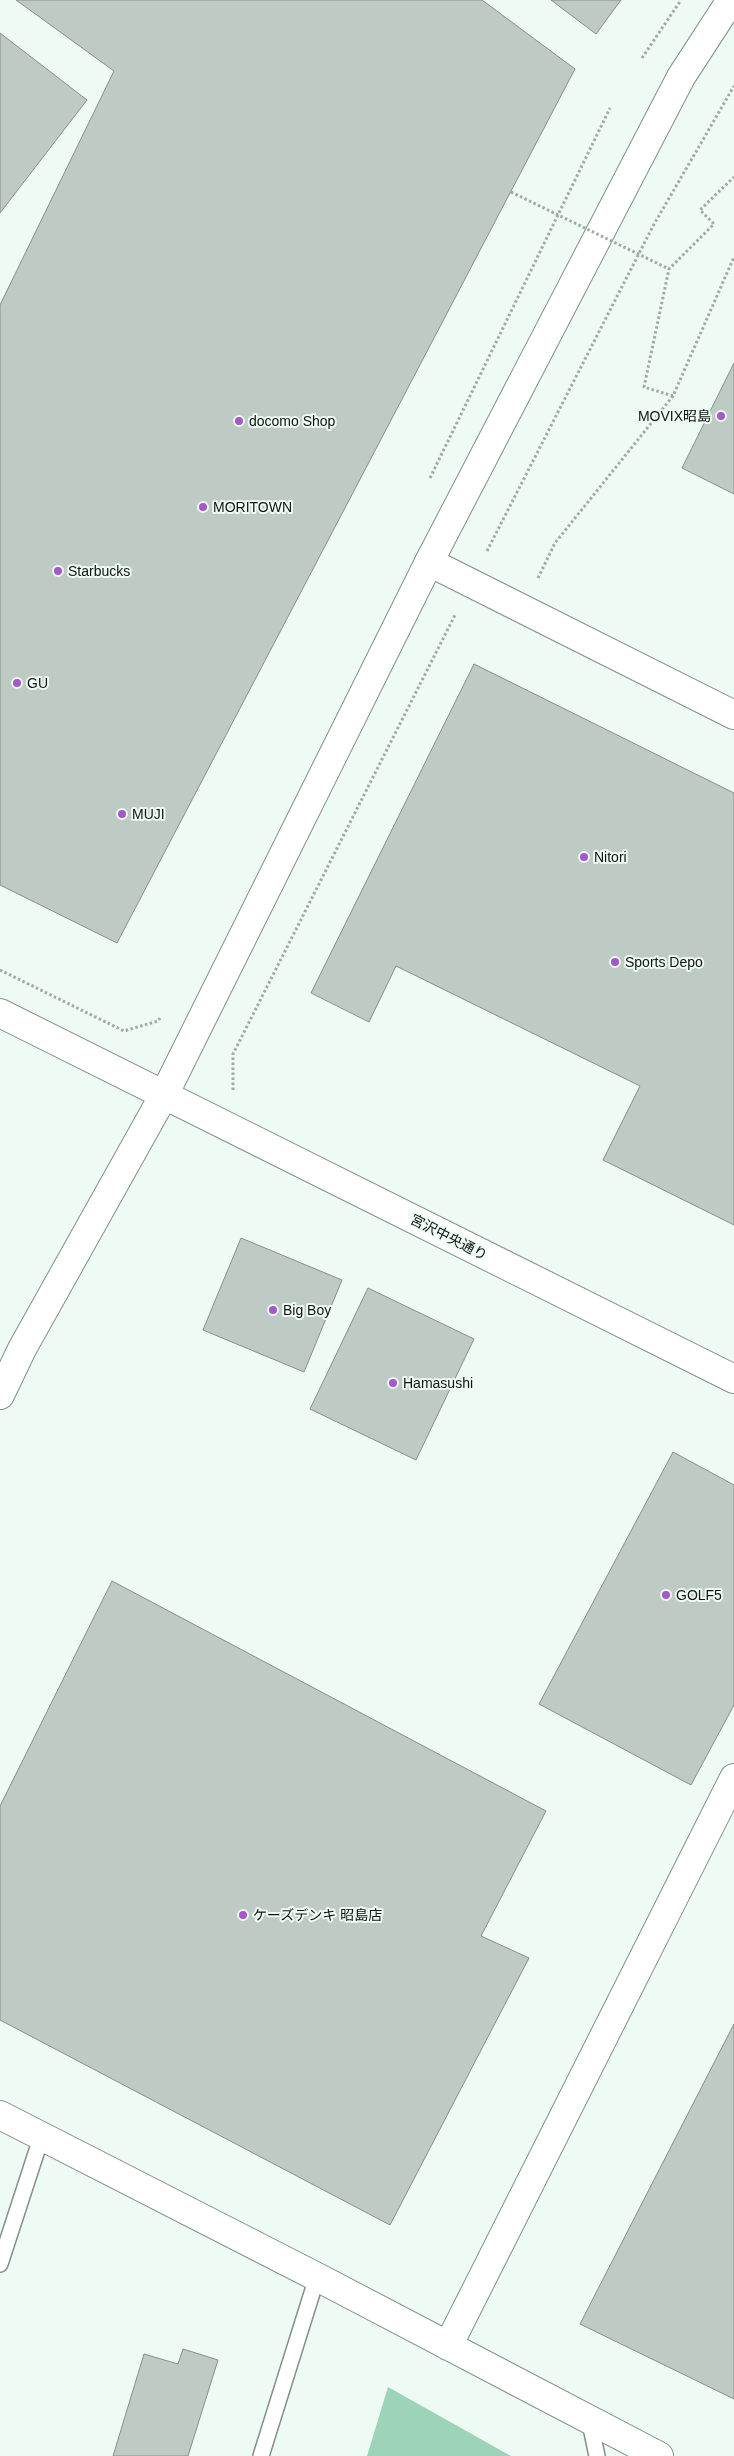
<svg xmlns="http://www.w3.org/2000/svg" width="734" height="2456" viewBox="0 0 734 2456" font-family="Arial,'Noto Sans JP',sans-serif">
<rect width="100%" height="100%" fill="#eefbf4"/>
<path fill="#9dd3b8" d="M 388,2387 L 511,2456 L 367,2456 Z"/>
<path fill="#becac4" stroke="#84908a" d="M 16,0 L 482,0 L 575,69 L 117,943 L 0,885 L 0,305 L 114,71 Z
M 551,0 L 621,0 L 596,34 Z
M 0,33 L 87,100 L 0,213 Z
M 734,363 L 734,494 L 682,468 Z
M 474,664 L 734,793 L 734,1225 L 603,1160 L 640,1086 L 396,966 L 369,1022 L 311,993 Z
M 241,1238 L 342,1280 L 304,1372 L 203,1330 Z
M 368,1288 L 474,1339 L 416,1460 L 310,1409 Z
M 673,1452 L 734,1485 L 734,1705 L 691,1785 L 539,1704 Z
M 112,1581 L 546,1811 L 481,1936 L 529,1958 L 390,2225 L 0,2020 L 0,1806 Z
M 734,2024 L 734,2399 L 580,2324 Z
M 183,2349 L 218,2360 L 188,2456 L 113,2456 L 144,2354 L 178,2364 Z"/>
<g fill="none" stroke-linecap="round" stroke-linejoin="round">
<g stroke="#838f88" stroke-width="18">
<path id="lane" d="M 0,2264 L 41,2138
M 589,2418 L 597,2456
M 261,2456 L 317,2277"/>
</g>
<g stroke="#838f88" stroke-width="30">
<path id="street" d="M 429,562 L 734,715
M 0,2115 L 317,2277 L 659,2456
M 448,2346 L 734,1778"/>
</g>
<g stroke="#838f88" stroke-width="30">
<path id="secondary" d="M 0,1013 L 734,1379
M 0,1395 L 22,1349 L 164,1095 L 429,562 L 681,77 L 731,0"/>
</g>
<path stroke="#a0aaa4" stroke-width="3" stroke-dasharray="2.5 2.5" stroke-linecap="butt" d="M 642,58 L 681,0
M 673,396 L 644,387 L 669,269 L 714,224 L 700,210 L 734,177
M 430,478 L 610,108
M 487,551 L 653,226 L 734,86
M 538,578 L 555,543 L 673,396 L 734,257
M 0,970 L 124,1031 L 158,1021 L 160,1018
M 233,1090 L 233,1054 L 455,615"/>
<use href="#lane" stroke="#fff" stroke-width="15"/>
<use href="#street" stroke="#fff" stroke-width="28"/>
<use href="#secondary" stroke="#fff" stroke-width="28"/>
<path stroke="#a0aaa4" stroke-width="3" stroke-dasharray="2.5 2.5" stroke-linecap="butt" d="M 511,192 L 669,269"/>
</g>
<g fill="#a458ca" stroke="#eefbf4" stroke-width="2">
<circle cx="721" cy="416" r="5"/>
<circle cx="239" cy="421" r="5"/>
<circle cx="203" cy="507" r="5"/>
<circle cx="58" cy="571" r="5"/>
<circle cx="17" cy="683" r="5"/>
<circle cx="122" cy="814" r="5"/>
<circle cx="584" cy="857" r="5"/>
<circle cx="615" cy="962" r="5"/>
<circle cx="273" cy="1310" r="5"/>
<circle cx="393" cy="1383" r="5"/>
<circle cx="666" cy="1595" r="5"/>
<circle cx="243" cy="1915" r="5"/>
</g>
<g text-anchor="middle" stroke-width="4" stroke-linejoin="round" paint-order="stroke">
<g font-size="14" fill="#0f1311" stroke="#eefbf4" text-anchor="start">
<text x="711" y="421" text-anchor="end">MOVIX昭島</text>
<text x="249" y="426">docomo Shop</text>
<text x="213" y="512">MORITOWN</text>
<text x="68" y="576">Starbucks</text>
<text x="27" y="688">GU</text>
<text x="132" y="819">MUJI</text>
<text x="594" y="862">Nitori</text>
<text x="625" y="967">Sports Depo</text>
<text x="283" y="1315">Big Boy</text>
<text x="403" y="1388">Hamasushi</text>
<text x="676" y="1600">GOLF5</text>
<text x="253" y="1920">ケーズデンキ 昭島店</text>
</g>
<g font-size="14" fill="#0f1311" stroke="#eefbf4">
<text transform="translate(449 1237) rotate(27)" y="5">宮沢中央通り</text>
</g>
</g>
</svg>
